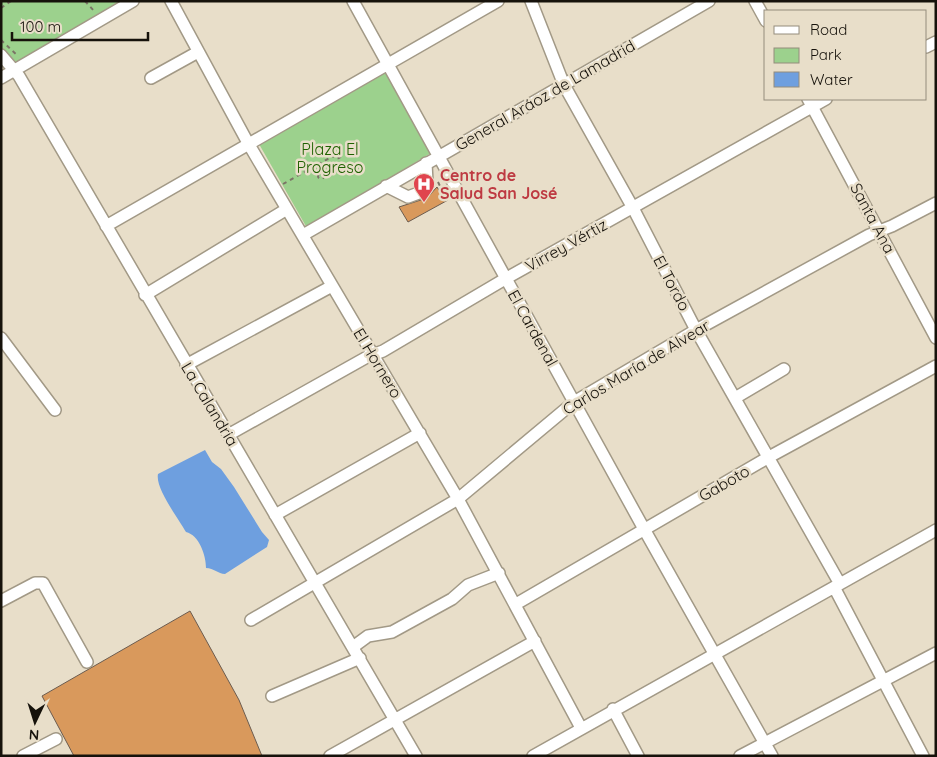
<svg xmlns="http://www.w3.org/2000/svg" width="937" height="757" viewBox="0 0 937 757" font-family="Quicksand,sans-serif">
<rect width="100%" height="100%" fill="#e8dec9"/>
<path fill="#9cd18d" d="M 1,1 L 120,1 L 17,63 L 1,47 Z
M 389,69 L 431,153 L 307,228 L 259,144 Z"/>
<path fill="#6e9fdf" d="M 205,450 L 212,462 L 221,469 L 234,487 L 262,532 L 269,540 L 267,547 L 225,574 C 218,574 214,568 206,568 C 206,555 199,535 186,532 C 178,518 155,488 158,474 Z"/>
<path fill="#d9995c" stroke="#6c5c4f" d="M 437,187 L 440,192 L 443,190 L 448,200 L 408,222 L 399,207 L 427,198 Z
M 190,611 L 239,700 L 262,756 L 74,756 L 42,696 Z"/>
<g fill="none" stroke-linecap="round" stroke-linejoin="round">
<g stroke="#a29986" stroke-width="14">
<path id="minor" d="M 171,1 L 248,143 L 458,499 L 581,728
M 353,1 L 644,529 L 772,756
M 531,1 L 564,85 L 633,208 L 696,330 L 840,584
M 755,1 L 766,21
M 926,47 L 936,42
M 1,55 L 19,76 L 416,756
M 1,78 L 133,1
M 151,78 L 198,52
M 808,99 L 936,338
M 386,186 L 408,197 L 424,191 L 427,182 L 426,163
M 106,226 L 498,1
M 303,235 L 709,1
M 145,295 L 287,209
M 1,338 L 55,410
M 186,365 L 332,286
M 735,398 L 784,369
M 228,435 L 367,357 L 383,351 L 505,279 L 826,99
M 275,515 L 420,433
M 834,587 L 923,756
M 1,601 L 35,583 L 43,583 L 87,662
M 516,604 L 769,457 L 936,366
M 251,620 L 458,499 L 574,402 L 696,330 L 869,235 L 892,226 L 936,203
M 353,647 L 368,636 L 392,632 L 452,599 L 468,585 L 499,573
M 272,696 L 360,658
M 613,709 L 638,756
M 23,756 L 56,739
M 330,756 L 535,641
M 533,756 L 936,530
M 740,756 L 936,653"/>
</g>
<path stroke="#7b7466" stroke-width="2" stroke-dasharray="4 4" stroke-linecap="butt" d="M 85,1 L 94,11
M 1,8 L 11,1
M 1,40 L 18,56
M332.5 154a4.5 4.5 0 1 1 9 0a4.5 4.5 0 1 1-9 0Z
M318 176a3 3 0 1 1 6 0a3 3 0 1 1-6 0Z
M 438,182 L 441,188 L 439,189
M 283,184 L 333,156"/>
<use href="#minor" stroke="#fff" stroke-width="11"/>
</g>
<defs>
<g id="hospital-pin" transform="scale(1.125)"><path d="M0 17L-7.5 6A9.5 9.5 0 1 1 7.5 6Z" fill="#e0444e" stroke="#e8dec9"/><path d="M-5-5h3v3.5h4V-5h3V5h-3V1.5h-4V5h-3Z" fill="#fff"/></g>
</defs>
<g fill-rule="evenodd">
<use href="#hospital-pin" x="424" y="184"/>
</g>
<g text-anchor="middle" stroke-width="5" stroke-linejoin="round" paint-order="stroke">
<g font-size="16" fill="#16120b" stroke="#e8dec9">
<text transform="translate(545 95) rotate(-30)" y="6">General Aráoz de Lamadrid</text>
<text transform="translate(873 218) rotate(62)" y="6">Santa Ana</text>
<text transform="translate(566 245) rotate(-29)" y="6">Virrey Vértiz</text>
<text transform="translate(672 283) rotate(62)" y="6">El Tordo</text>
<text transform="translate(533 328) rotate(61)" y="6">El Cardenal</text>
<text transform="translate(378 363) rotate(59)" y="6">El Hornero</text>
<text transform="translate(636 367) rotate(-31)" y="6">Carlos María de Alvear</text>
<text transform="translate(210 404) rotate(59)" y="6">La Calandria</text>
<text transform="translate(724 483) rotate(-30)" y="6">Gaboto</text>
</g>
<g font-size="16" fill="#1f6200" stroke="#e8dec9">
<text x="330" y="155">Plaza El<tspan x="330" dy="18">Progreso</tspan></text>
</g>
<g font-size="16" font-weight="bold" fill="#be3a42" stroke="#e8dec9" text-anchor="start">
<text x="440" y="181">Centro de<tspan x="440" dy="18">Salud San José</tspan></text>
</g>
</g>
<rect width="937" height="757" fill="none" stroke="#16120b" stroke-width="5"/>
<rect x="764" y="10" width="162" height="90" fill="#e8dec9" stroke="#948c7d"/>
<rect x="774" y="26" width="25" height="8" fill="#ffffff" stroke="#948c7d"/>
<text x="810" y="35" font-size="15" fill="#16120b">Road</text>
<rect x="774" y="48" width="25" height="15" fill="#9cd18d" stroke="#948c7d"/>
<text x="810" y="60" font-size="15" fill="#16120b">Park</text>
<rect x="774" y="72" width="25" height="15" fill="#6e9fdf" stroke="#948c7d"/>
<text x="810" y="85" font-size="15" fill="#16120b">Water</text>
<g transform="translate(35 722) rotate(184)" stroke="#e8dec9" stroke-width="4" paint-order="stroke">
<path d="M0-4L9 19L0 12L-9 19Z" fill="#16120b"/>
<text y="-8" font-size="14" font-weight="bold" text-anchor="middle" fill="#16120b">N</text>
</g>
<path d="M12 32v8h136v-8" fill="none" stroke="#16120b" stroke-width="2.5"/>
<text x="20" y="32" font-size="15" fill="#16120b" stroke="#e8dec9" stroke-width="4" paint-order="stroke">100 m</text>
</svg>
